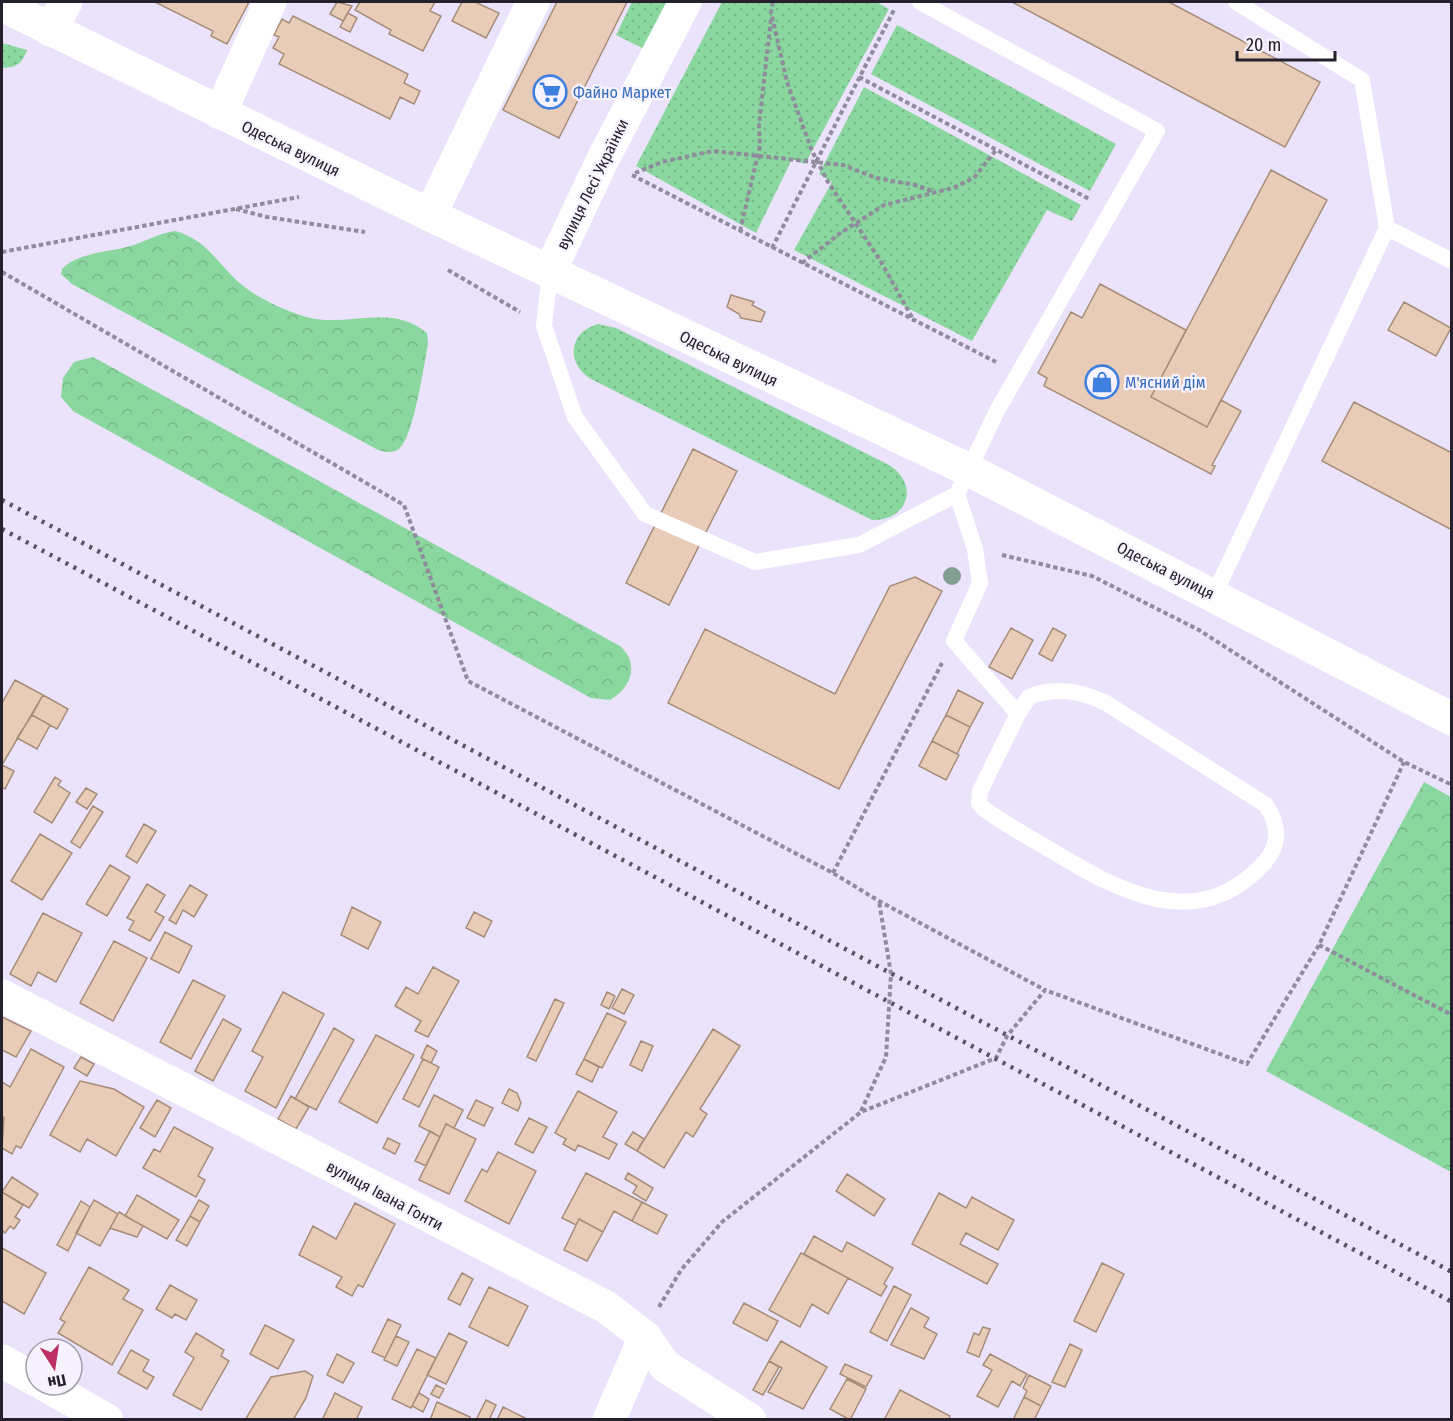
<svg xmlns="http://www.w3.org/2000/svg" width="1453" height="1421" viewBox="0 0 1453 1421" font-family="'Fira Sans Condensed',sans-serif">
<defs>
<pattern id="green-dots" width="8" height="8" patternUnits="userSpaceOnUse" patternTransform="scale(1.5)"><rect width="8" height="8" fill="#8ad79f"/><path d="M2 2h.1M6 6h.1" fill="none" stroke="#77b889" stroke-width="1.8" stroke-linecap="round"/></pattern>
<pattern id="forest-crowns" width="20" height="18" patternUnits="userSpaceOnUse" patternTransform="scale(1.5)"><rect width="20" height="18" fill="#8ad79f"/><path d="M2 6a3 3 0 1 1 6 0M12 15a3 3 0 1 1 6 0" fill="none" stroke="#77b889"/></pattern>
</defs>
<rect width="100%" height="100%" fill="#eae3fb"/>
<path fill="url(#green-dots)" d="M 632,2 L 669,2 L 646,50 L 616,35 Z
M 722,2 L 876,2 L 889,9 L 805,164 L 792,159 L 756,233 L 636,166 Z
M 897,25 L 1116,144 L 1090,191 L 871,74 Z
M 2,43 L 27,50 C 21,65 17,67 2,68 Z
M 864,87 L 1081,205 L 1072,221 L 1047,210 L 972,341 L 794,250 L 832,182 L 819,174 Z
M 598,324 L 616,328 L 889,465 C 920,484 908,521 872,520 L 591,379 C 565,363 569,332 598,324 Z"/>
<path fill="url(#forest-crowns)" d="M 175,231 C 207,239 218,265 242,285 C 258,298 283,310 303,316 C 346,330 389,301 427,333 L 428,344 C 424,365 414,435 400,448 C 393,454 386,452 378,450 L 72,284 L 61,274 L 62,269 C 78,252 112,252 134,245 C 148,240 160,233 175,231 Z
M 93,357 L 620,646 C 640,664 631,688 610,700 L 591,698 L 73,411 L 61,397 L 63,378 L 74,362 Z
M 1424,782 L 1451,797 L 1451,1172 L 1266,1071 Z"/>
<path fill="#e8ccb7" stroke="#a68d79" stroke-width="1.5" d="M 155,2 L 249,2 L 227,44 L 211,36 L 213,31 Z
M 337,2 L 352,6 L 343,21 L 330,14 Z
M 360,2 L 435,2 L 430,11 L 441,16 L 423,51 L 389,34 L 391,30 L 355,10 Z
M 462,2 L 475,2 L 499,13 L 486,38 L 452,21 Z
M 557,2 L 627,2 L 559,138 L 503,110 Z
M 1012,2 L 1169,2 L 1320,82 L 1285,147 Z
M 348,13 L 357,18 L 350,32 L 340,27 Z
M 293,16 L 408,74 L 404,83 L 420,91 L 414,104 L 400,97 L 390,119 L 279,64 L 284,54 L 273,48 L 279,37 L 274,35 L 282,19 L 289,23 Z
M 1271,170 L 1327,200 L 1207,427 L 1151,397 Z
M 1100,284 L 1186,330 L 1151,397 L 1207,427 L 1221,400 L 1241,411 L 1212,465 L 1215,466 L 1211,474 L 1044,386 L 1047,378 L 1038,373 L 1071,312 L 1082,318 Z
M 731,295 L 754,302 L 752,305 L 765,312 L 761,322 L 741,318 L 739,314 L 727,307 Z
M 1404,302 L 1451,328 L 1436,356 L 1388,330 Z
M 1354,402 L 1452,453 L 1452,530 L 1322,461 Z
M 693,449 L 737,471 L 669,605 L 626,583 Z
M 915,577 L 942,591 L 839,789 L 668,703 L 705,629 L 835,694 L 890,586 Z
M 1011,628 L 1033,640 L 1012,679 L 989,667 Z
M 1053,628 L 1066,635 L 1052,661 L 1039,654 Z
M 15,680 L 43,695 L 2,765 L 14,771 L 5,789 L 2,787 L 2,703 Z
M 958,690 L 983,703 L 970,727 L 946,715 Z
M 43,695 L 68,709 L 57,729 L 32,715 Z
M 32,715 L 50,725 L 37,749 L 17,738 Z
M 946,715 L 970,727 L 957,754 L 932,741 Z
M 932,741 L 959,755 L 946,780 L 919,766 Z
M 55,777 L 61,781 L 58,785 L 70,793 L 52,823 L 34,812 Z
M 86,788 L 97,794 L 87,809 L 76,802 Z
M 93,806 L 103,812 L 80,848 L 71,842 Z
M 144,824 L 156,831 L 137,863 L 126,856 Z
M 40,834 L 72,853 L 42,900 L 11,881 Z
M 110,865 L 130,877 L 107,916 L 86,904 Z
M 147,884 L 165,895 L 155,912 L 164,917 L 150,941 L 129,930 L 134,921 L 127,918 Z
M 190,885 L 207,895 L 194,917 L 183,910 L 176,924 L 169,920 Z
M 352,907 L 381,922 L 368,949 L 341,935 Z
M 474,912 L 492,921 L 484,937 L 466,928 Z
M 43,913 L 82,933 L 56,982 L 38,972 L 31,986 L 10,974 Z
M 165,932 L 192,946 L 179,973 L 151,959 Z
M 114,941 L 147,958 L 113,1021 L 80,1003 Z
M 433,967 L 459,981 L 428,1037 L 415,1031 L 421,1021 L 395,1006 L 406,987 L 418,994 Z
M 193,980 L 225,996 L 191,1059 L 160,1042 Z
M 622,989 L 634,995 L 624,1014 L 612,1008 Z
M 283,992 L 324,1014 L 276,1108 L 245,1091 L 263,1057 L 252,1051 Z
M 607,992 L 615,996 L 609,1009 L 601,1005 Z
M 555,999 L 564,1003 L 536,1061 L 527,1057 Z
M 607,1013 L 626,1022 L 602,1068 L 584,1059 Z
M 2,1017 L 31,1031 L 16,1057 L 2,1050 Z
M 223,1019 L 241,1029 L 213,1081 L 195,1071 Z
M 334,1028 L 354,1040 L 316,1110 L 295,1099 Z
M 713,1029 L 740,1046 L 700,1109 L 707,1114 L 693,1137 L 686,1132 L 664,1168 L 637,1151 Z
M 376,1035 L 414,1055 L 377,1123 L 339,1102 Z
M 641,1041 L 653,1046 L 642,1071 L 630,1065 Z
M 427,1045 L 437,1051 L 431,1063 L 421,1058 Z
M 31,1049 L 64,1067 L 21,1148 L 16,1146 L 12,1154 L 2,1148 L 4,1118 L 2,1116 L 2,1082 L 10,1087 Z
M 81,1057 L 94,1064 L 87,1076 L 74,1068 Z
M 423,1059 L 439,1067 L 419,1107 L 403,1099 Z
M 584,1059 L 599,1067 L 592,1082 L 576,1074 Z
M 80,1081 L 114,1089 L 144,1107 L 116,1156 L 87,1139 L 80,1152 L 50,1135 Z
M 509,1089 L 517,1093 L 521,1103 L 518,1111 L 502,1103 Z
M 578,1091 L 617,1112 L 603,1137 L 617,1144 L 609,1159 L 578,1145 L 575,1151 L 563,1144 L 566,1139 L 555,1133 Z
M 434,1095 L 463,1110 L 454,1128 L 446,1124 L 440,1137 L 419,1126 Z
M 291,1096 L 309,1107 L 296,1129 L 278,1119 Z
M 157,1100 L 171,1108 L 155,1137 L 140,1128 Z
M 476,1100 L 493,1108 L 484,1126 L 467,1118 Z
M 529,1118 L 547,1127 L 533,1153 L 515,1144 Z
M 446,1124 L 476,1139 L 449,1194 L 419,1180 Z
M 174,1127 L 213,1148 L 198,1176 L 205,1180 L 196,1197 L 143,1168 L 154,1149 L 160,1152 Z
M 430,1131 L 440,1137 L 426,1166 L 415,1161 Z
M 633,1132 L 644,1139 L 637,1151 L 625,1144 Z
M 388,1138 L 400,1144 L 395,1154 L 383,1148 Z
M 498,1152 L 536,1171 L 509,1224 L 465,1201 L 482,1169 L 487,1172 Z
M 586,1173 L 642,1202 L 632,1221 L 614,1211 L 603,1232 L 579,1219 L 576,1225 L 562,1218 Z
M 628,1173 L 653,1188 L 646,1201 L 633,1193 L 637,1186 L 625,1179 Z
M 847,1174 L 885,1199 L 874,1216 L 836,1191 Z
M 12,1177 L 38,1194 L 29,1208 L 2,1192 Z
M 2,1192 L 23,1205 L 15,1217 L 20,1220 L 14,1229 L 10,1226 L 5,1233 L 2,1230 Z
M 939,1193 L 966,1208 L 972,1197 L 1014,1220 L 998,1250 L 966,1233 L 960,1244 L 998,1264 L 987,1284 L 912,1244 Z
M 137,1195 L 179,1220 L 167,1239 L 125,1216 Z
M 94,1200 L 118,1214 L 100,1246 L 76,1233 Z
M 199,1200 L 209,1206 L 200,1222 L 190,1216 Z
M 81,1201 L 90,1207 L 68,1251 L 57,1245 Z
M 642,1202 L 667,1215 L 657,1234 L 632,1221 Z
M 355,1203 L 395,1224 L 363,1287 L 358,1285 L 352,1296 L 336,1287 L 342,1277 L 299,1255 L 313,1226 L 336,1239 Z
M 119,1212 L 143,1226 L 137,1237 L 110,1228 Z
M 190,1216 L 200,1222 L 187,1246 L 176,1240 Z
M 579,1219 L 603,1232 L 587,1261 L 564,1250 Z
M 814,1236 L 842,1252 L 847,1242 L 893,1268 L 884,1284 L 887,1286 L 881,1296 L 804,1254 Z
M 2,1248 L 46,1273 L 24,1314 L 2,1301 Z
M 801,1253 L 848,1278 L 828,1314 L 812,1304 L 800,1327 L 769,1310 Z
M 1102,1263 L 1124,1274 L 1096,1332 L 1074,1321 Z
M 89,1267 L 129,1290 L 123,1299 L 143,1310 L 112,1365 L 58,1333 L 65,1322 L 60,1319 Z
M 462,1273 L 473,1279 L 460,1305 L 448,1299 Z
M 170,1285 L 197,1300 L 186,1320 L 175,1314 L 172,1318 L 156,1309 Z
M 894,1286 L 911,1295 L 887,1341 L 870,1332 Z
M 489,1287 L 528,1306 L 508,1346 L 469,1327 Z
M 744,1303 L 778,1321 L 767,1341 L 733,1323 Z
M 911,1308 L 929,1318 L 924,1327 L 937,1334 L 924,1359 L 891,1345 Z
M 388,1319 L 401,1325 L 385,1358 L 372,1352 Z
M 265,1325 L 294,1340 L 278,1369 L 250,1354 Z
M 983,1327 L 990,1329 L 979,1357 L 967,1352 L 974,1333 L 979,1335 Z
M 196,1333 L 224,1350 L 221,1356 L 229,1361 L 201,1410 L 173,1395 L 194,1358 L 185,1352 Z
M 449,1333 L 467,1342 L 446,1384 L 427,1375 Z
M 396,1336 L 409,1342 L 397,1366 L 384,1360 Z
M 781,1341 L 827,1367 L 803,1409 L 768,1392 L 782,1368 L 769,1361 Z
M 1070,1344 L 1082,1350 L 1065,1387 L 1052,1382 Z
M 417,1349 L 436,1358 L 411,1408 L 392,1399 Z
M 131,1350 L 149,1360 L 143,1371 L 154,1377 L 147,1389 L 118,1373 Z
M 337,1354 L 354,1363 L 343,1383 L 327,1375 Z
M 990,1354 L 1027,1374 L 1020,1386 L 1012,1381 L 998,1407 L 977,1396 L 992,1370 L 983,1365 Z
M 769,1361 L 779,1367 L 763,1395 L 753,1390 Z
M 845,1364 L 872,1376 L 866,1387 L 840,1374 Z
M 305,1371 L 313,1376 L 306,1398 L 293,1420 L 245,1420 L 271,1377 Z
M 1029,1375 L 1051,1386 L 1041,1406 L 1024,1397 L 1027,1391 L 1023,1388 Z
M 847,1379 L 866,1389 L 850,1420 L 830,1409 Z
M 436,1385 L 444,1389 L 439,1398 L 431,1394 Z
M 900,1390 L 950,1416 L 948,1420 L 884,1420 Z
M 335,1393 L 362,1407 L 356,1420 L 322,1420 Z
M 419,1393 L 429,1399 L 423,1412 L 412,1406 Z
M 1024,1397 L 1041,1406 L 1034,1420 L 1013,1420 Z
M 486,1400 L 496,1405 L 489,1420 L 476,1420 Z
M 437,1402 L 470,1417 L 469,1420 L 430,1420 Z
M 503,1407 L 529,1420 L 497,1420 Z"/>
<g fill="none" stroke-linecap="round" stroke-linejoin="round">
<path stroke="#908b9d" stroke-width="4" stroke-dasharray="4.5 3" stroke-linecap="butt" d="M 773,2 L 771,12 L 787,82 L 812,151 L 828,182 L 880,260 L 914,321
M 859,77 L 1089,199
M 635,173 L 662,162 L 713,151 L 843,165 L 876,178 L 915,185 L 935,192
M 632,175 L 996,362
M 236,209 L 267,217 L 365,232
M 740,231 L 760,146 L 759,125 L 771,19
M 772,248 L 895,8
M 2,252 L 299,197
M 802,263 L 839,234 L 884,205 L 953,188 L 974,178 L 996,150
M 448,270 L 520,312
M 2,272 L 404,505 L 468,681 L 833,873 L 879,901 L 1045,990
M 1002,555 L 1092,576 L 1199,630 L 1404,762 L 1452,785
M 833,873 L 942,663
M 1319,945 L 1452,1015
M 861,1111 L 886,1057 L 891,974 L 879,901
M 659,1307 L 681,1270 L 722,1222 L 861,1112 L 996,1058 L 1007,1036 L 1045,990 L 1247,1064 L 1319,945 L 1404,762"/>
<path stroke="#fff" stroke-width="16" d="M 1236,2 L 1362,80 L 1387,228
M 550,271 L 544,326 L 575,417 L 645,514 L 755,562 L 859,545 L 957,494 L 997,411 L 1157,131 L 920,2
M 957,494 L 975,549 L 980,583 L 954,641 L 1018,714 L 980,791 L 979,803 L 983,808 C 1003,823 1027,836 1049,849 C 1118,891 1197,936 1264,863 C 1281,844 1279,825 1266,805 L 1106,703 C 1081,691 1056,686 1029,697 L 1018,714
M 1214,595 L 1387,228 L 1452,261"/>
<path stroke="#fff" stroke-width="33" d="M 50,30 L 66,2
M 220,113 L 270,2
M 430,215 L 533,2
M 550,271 L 603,159 L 685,2
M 2,996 L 606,1307 L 645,1337 L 665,1366 L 750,1420
M 2,1361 L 36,1380
M 45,1385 L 107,1420
M 609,1420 L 645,1337"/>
<path stroke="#fff" stroke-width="33" d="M 2,5 L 430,215 L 967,469 L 1452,719"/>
<path stroke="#585462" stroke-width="4.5" stroke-dasharray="3 6" stroke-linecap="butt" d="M 2,500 L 1452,1272
M 2,529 L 1452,1302"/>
</g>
<circle fill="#809e92" cx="952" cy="576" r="9"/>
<defs>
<g id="supermarket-ring" transform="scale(1.725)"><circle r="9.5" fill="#f6f2fe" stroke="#3f7fe0" stroke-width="1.5"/><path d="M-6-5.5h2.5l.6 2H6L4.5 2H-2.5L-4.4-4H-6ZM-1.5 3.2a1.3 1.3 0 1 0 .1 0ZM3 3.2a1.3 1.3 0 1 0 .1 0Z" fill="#3f7fe0"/></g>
<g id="shop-ring" transform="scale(1.725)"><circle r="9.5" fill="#f6f2fe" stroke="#3f7fe0" stroke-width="1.5"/><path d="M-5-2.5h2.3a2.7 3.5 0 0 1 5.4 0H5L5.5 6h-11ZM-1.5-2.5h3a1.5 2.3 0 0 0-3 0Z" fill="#3f7fe0"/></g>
</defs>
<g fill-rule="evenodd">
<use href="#supermarket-ring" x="550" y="92"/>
<use href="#shop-ring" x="1102" y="382"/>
</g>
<g text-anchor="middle" stroke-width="4.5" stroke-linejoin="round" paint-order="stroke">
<g font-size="16" fill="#366cbe" stroke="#f6f2fe" text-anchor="start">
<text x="573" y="98">Файно Маркет</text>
<text x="1125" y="388">М'ясний дім</text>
</g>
<g font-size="16" fill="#25212c" stroke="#f6f2fe">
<text transform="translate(291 148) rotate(26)" y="6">Одеська вулиця</text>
<text transform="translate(592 184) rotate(-64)" y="6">вулиця Лесі Українки</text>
<text transform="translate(729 358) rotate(26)" y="6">Одеська вулиця</text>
<text transform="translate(1166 570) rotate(27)" y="6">Одеська вулиця</text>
<text transform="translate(385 1195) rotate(28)" y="6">вулиця Івана Гонти</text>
</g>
</g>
<rect width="1453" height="1421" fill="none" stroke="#25212c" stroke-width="6"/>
<g transform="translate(54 1367) rotate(168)"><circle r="28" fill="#f6f2fe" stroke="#a29eaa" stroke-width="1.5"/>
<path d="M0-4.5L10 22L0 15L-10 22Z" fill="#bb2f64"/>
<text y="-9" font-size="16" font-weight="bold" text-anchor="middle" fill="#25212c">Пн</text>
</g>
<path d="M1237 51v9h98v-9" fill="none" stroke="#25212c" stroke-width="3"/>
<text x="1246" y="51" font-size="18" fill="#25212c" stroke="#f6f2fe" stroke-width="4.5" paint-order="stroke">20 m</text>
</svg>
